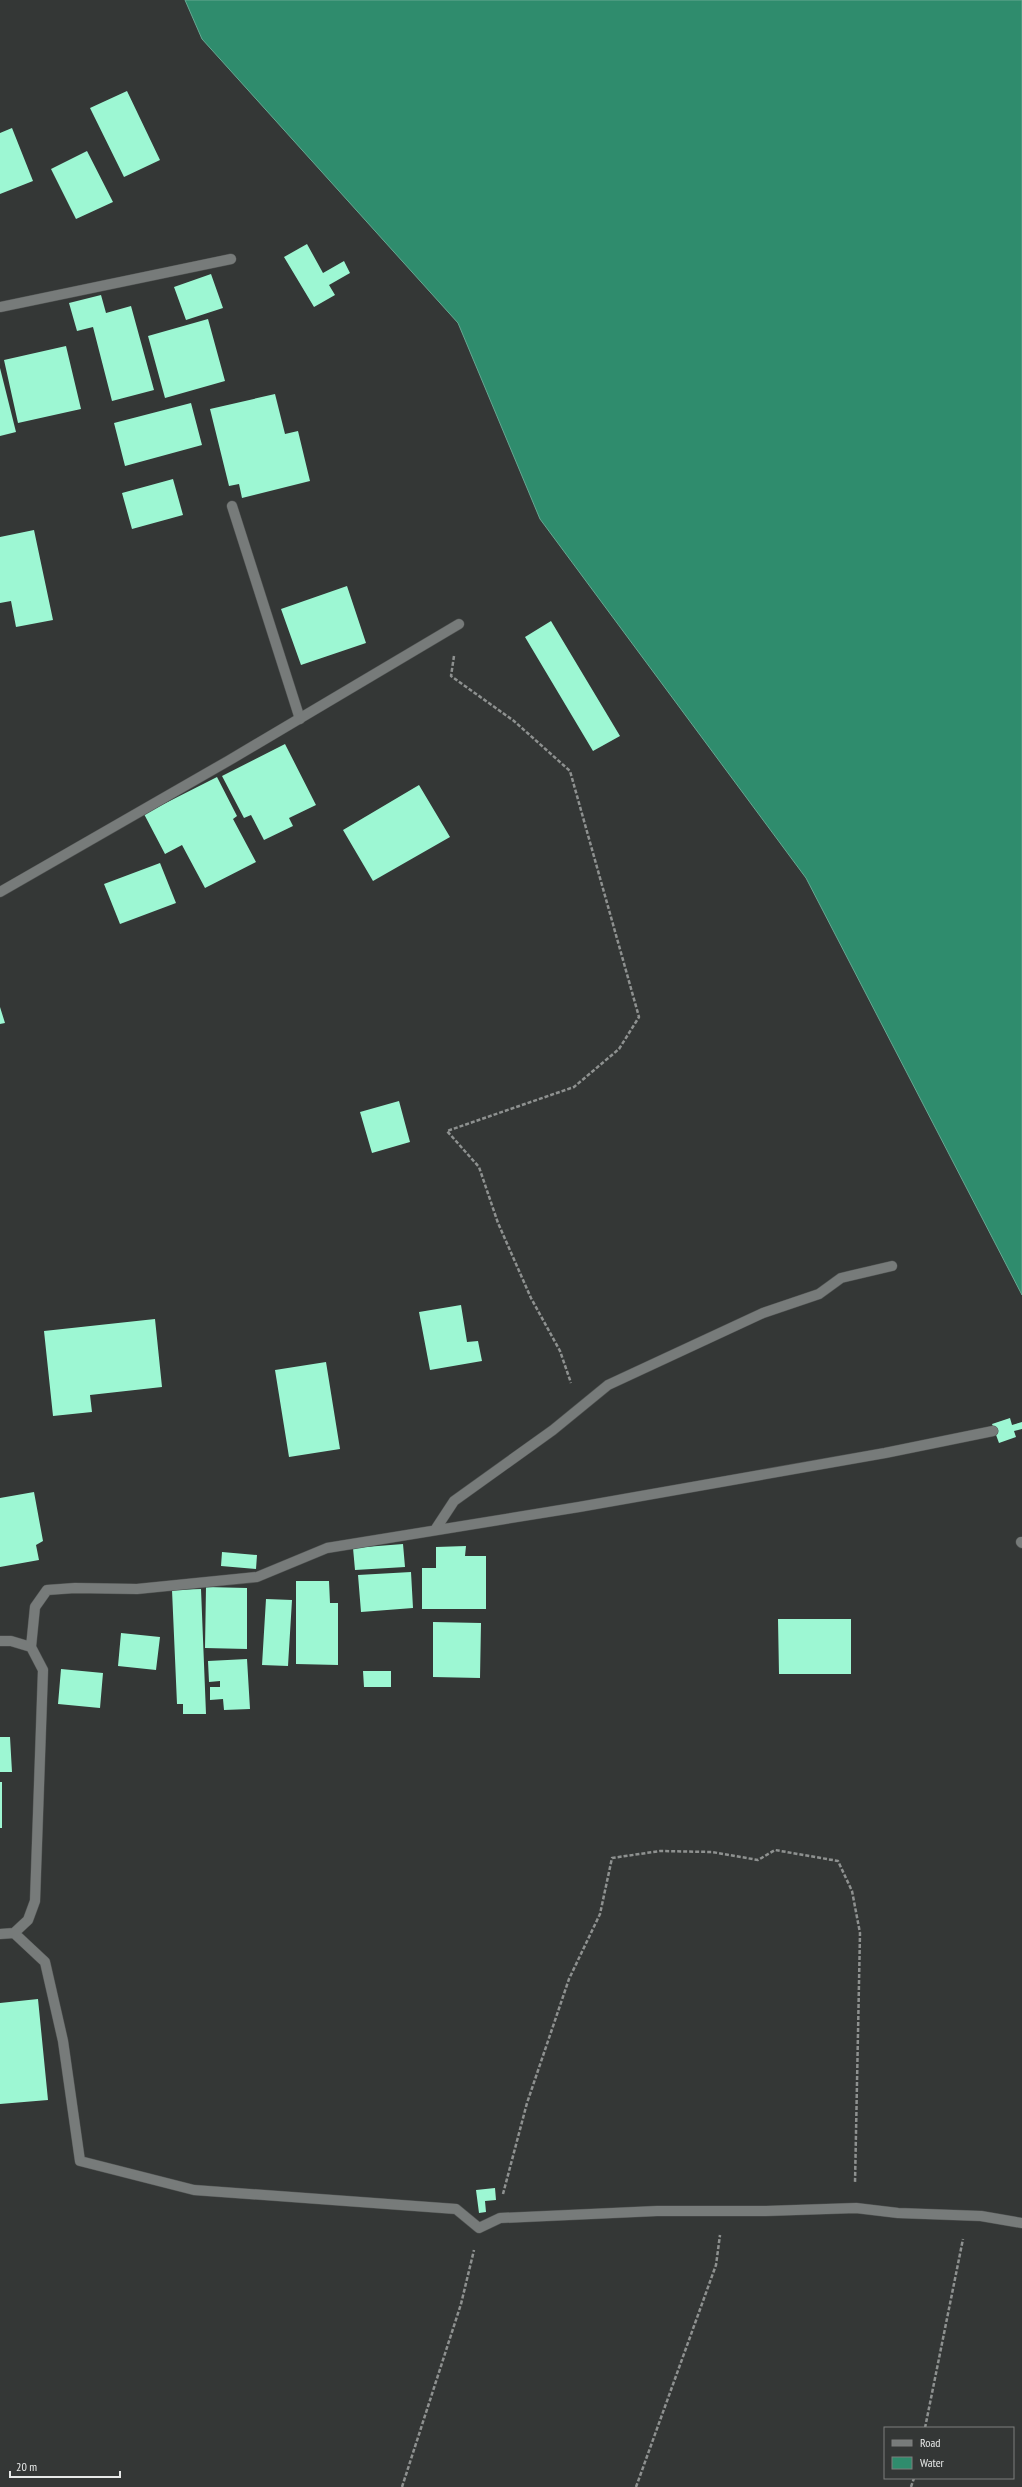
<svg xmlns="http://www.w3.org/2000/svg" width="1022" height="2487" viewBox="0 0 1022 2487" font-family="'PT Sans Narrow',sans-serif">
<rect width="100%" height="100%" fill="#343736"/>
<path fill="#2f8c6d" stroke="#66a892" d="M 185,0 L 1022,0 L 1022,1295 L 806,878 L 540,519 L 458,323 L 202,39 Z"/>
<path fill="#9df7d3" d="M 127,91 L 160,160 L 124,177 L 90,108 Z
M 12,128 L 33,181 L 0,194 L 0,133 Z
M 87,151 L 113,202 L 76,219 L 51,169 Z
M 307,244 L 323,273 L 344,261 L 350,273 L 329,285 L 335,295 L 314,307 L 284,257 Z
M 211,274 L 223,308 L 186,320 L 174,287 Z
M 101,295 L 106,313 L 131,306 L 154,390 L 112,401 L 93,327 L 77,331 L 69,303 Z
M 208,319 L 225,381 L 165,398 L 148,336 Z
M 66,346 L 81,409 L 18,423 L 4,360 Z
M 0,368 L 16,432 L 0,436 Z
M 275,394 L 285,434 L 298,431 L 310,481 L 242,498 L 239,484 L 229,486 L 210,409 Z
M 191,403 L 202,445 L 125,466 L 114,423 Z
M 173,479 L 183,515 L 132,529 L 122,493 Z
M 34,530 L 53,620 L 16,627 L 11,601 L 0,603 L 0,537 Z
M 347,586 L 366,643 L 301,665 L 281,609 Z
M 551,621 L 620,736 L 593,751 L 525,637 Z
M 285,744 L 316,805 L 289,818 L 293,826 L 264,840 L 251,815 L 244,818 L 222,776 Z
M 217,777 L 237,816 L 233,819 L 256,862 L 205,888 L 182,845 L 165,854 L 144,814 Z
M 419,785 L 450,837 L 373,881 L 343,830 Z
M 160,863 L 176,903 L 120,924 L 104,884 Z
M 0,1007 L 5,1023 L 0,1024 Z
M 399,1101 L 410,1142 L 372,1153 L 360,1112 Z
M 461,1305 L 467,1342 L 478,1341 L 482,1361 L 430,1370 L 419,1312 Z
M 155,1319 L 162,1387 L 90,1395 L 92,1412 L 53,1416 L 44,1331 Z
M 326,1362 L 340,1449 L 289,1457 L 275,1370 Z
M 1010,1418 L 1012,1425 L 1022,1422 L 1022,1429 L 1014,1431 L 1016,1437 L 999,1443 L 992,1424 Z
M 34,1492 L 43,1541 L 36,1545 L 39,1560 L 0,1567 L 0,1498 Z
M 403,1544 L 405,1567 L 355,1570 L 353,1548 Z
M 466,1546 L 465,1556 L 486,1556 L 486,1609 L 422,1609 L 422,1568 L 436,1568 L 436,1547 Z
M 222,1552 L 257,1555 L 256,1569 L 221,1566 Z
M 411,1572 L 413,1608 L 361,1612 L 358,1575 Z
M 296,1581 L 329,1581 L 330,1603 L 338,1603 L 338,1665 L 296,1664 Z
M 206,1587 L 247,1588 L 247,1649 L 205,1648 Z
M 201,1589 L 206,1714 L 183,1714 L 183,1704 L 177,1704 L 172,1590 Z
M 266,1599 L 292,1600 L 288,1666 L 262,1665 Z
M 778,1619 L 851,1619 L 851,1674 L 779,1674 Z
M 433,1622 L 481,1623 L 480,1678 L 433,1677 Z
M 121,1633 L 160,1637 L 156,1670 L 118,1666 Z
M 247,1659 L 250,1709 L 224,1710 L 223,1699 L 210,1700 L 210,1687 L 220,1687 L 220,1681 L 209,1682 L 208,1661 Z
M 61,1669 L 103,1673 L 100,1708 L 58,1704 Z
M 363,1671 L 391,1671 L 391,1687 L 364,1687 Z
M 0,1737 L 10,1737 L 12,1772 L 0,1772 Z
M 0,1782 L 2,1782 L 2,1828 L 0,1828 Z
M 38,1999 L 48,2100 L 0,2104 L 0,2003 Z
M 495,2188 L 496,2200 L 485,2201 L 486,2212 L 479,2213 L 476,2190 Z"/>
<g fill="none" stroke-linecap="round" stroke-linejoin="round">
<g stroke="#505352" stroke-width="11">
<path id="service" d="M 232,506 L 300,719"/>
</g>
<g stroke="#505352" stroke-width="11">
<path id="minor" d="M 0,307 L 231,259
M 0,892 L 228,761 L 459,624
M 435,1530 L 454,1501 L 553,1430 L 608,1385 L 763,1313 L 819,1294 L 841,1278 L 892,1266
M 1021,1542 L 1022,1543
M 0,1641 L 11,1641 L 31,1647 L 43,1670 L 35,1901 L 28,1920 L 14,1933 L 0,1934
M 31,1647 L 35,1607 L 47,1590 L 75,1588 L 137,1589 L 257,1577 L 327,1548 L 579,1507 L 885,1453 L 993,1431
M 14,1933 L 45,1962 L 63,2041 L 80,2161 L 194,2190 L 456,2209 L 479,2228 L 500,2218 L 657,2211 L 766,2211 L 856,2208 L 898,2213 L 981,2216 L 1022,2223"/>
</g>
<path stroke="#8e9190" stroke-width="2.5" stroke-dasharray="4 2" stroke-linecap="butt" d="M 454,656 L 451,676 L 514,721 L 570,771 L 639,1017 L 619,1049 L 574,1087 L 447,1131 L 479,1167 L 498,1223 L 531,1298 L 560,1351 L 571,1383
M 503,2194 L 527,2103 L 569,1979 L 600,1914 L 612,1858 L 660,1851 L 712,1852 L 758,1860 L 775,1850 L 838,1861 L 852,1891 L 860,1933 L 855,2183
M 925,2428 L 963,2239
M 402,2487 L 461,2304 L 474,2250
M 636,2487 L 716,2265 L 720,2235
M 911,2487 L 914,2478"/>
<use href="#service" stroke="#777b7a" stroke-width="10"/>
<use href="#minor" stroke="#777b7a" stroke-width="10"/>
</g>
<rect x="884" y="2427" width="130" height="52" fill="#343736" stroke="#7c7e7d"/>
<rect x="892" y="2440" width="20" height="6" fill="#777b7a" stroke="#7c7e7d"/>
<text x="920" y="2447" font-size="12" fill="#e7e9e8">Road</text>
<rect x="892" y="2457" width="20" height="12" fill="#2f8c6d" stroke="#7c7e7d"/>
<text x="920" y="2467" font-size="12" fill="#e7e9e8">Water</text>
<path d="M10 2471v6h110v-6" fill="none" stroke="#e7e9e8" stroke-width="2"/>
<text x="16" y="2471" font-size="12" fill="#e7e9e8" stroke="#343736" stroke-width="3" paint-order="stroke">20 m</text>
</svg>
